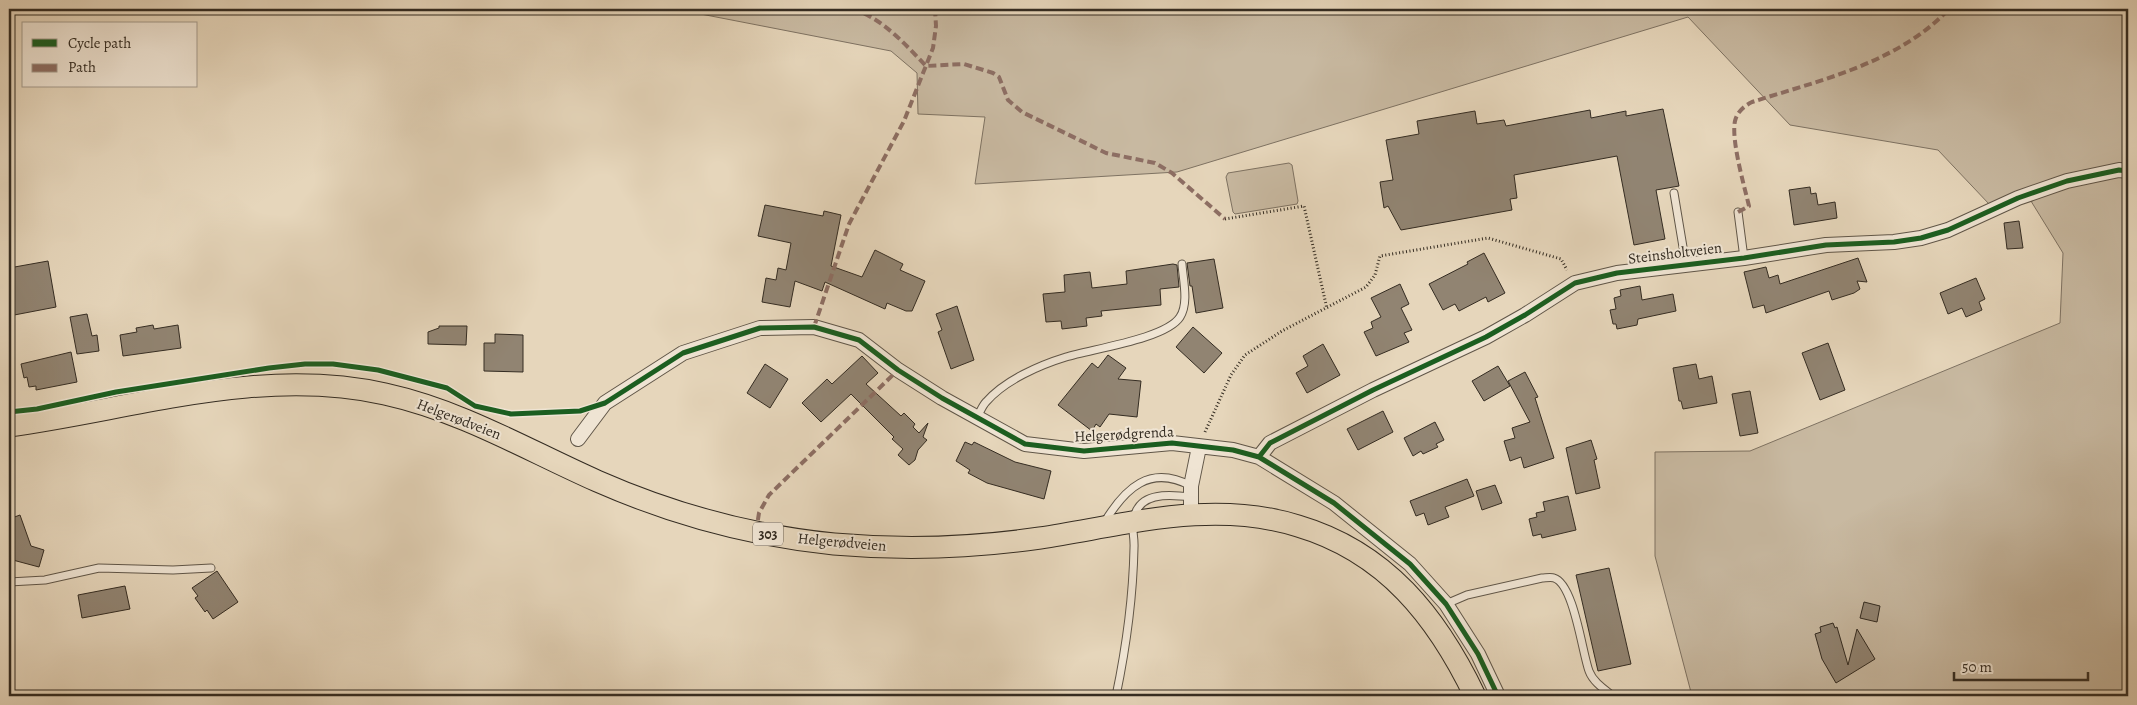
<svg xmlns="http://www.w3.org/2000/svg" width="2137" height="705" viewBox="0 0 2137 705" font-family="Alegreya,serif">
<rect width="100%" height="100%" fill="#e6d6bb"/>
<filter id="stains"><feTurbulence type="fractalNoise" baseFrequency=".004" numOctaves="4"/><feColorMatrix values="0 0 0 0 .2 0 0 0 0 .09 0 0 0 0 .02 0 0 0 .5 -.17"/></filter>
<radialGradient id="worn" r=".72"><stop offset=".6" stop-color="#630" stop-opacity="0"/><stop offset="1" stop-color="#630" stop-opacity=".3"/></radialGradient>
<path fill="#c8b9a1" stroke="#7e7262" d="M 675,9 L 2128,9 L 2128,696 L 1692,696 L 1655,556 L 1655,452 L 1750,451 L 2060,323 L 2063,253 L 2026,193 L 1989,204 L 1938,150 L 1790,125 L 1688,17 L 1177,172 L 975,184 L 985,117 L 918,114 L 917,73 L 891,51 Z
M 1289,163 L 1292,165 L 1298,201 L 1297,204 L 1235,214 L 1233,212 L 1226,177 L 1228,173 Z"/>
<path fill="#918472" stroke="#342c22" d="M 1663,109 L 1679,186 L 1656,190 L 1665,239 L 1634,245 L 1617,156 L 1514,175 L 1517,198 L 1510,199 L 1512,210 L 1401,230 L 1388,206 L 1384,208 L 1380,182 L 1393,180 L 1386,140 L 1419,134 L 1417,121 L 1475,111 L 1477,124 L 1504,120 L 1506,126 L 1590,110 L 1591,118 L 1626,111 L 1626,116 Z
M 1810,187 L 1811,194 L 1816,193 L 1818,205 L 1835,202 L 1837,218 L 1794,225 L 1789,190 Z
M 765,205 L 823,216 L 824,211 L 841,215 L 831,266 L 862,277 L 875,250 L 903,264 L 900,270 L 925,281 L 912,311 L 906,311 L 887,303 L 885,309 L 825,282 L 822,291 L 795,281 L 790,307 L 762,302 L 766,278 L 776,280 L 778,268 L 786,270 L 791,243 L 758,236 Z
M 2019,221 L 2023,248 L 2007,249 L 2004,223 Z
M 1484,253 L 1505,293 L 1488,302 L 1486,297 L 1459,311 L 1455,304 L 1443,310 L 1429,284 L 1468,264 L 1467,262 Z
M 1858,258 L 1867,282 L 1857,281 L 1860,289 L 1854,293 L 1832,300 L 1829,291 L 1766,313 L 1764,305 L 1753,308 L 1744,272 L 1766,267 L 1769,278 L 1778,275 L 1780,284 Z
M 1214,259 L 1223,308 L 1196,313 L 1192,286 L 1190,286 L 1187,263 Z
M 48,261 L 56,307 L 9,316 L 9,268 Z
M 1173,264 L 1177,265 L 1179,287 L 1160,289 L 1161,305 L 1101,311 L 1102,316 L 1086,318 L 1087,326 L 1062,329 L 1061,321 L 1046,322 L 1043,294 L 1065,292 L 1064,275 L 1090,272 L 1092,288 L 1127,284 L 1126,271 Z
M 1976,278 L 1985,299 L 1979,302 L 1982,310 L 1966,317 L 1962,308 L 1948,314 L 1940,293 Z
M 1400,284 L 1409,304 L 1401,308 L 1412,330 L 1404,333 L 1409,342 L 1376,356 L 1364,332 L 1373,328 L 1371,322 L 1381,317 L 1371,298 Z
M 1640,286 L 1642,300 L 1673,294 L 1676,311 L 1638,319 L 1637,325 L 1617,329 L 1616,324 L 1613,324 L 1610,310 L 1616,309 L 1614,298 L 1621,296 L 1620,290 Z
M 957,306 L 974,360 L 951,369 L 938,332 L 942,330 L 936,314 Z
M 87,314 L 92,336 L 97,335 L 99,351 L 77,354 L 70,317 Z
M 153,325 L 154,329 L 178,325 L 181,348 L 123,356 L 120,335 L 137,332 L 136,328 Z
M 439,326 L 467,326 L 466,345 L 428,344 L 428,332 L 439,328 Z
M 1193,327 L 1222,353 L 1204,373 L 1176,347 Z
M 495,334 L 523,335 L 523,372 L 484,371 L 484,343 L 495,343 Z
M 1828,343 L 1845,390 L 1820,400 L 1802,353 Z
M 1323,344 L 1340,375 L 1307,393 L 1296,373 L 1308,366 L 1303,356 Z
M 71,352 L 77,382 L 36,390 L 36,386 L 29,387 L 27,377 L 24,378 L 21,364 Z
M 1108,355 L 1126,368 L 1118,379 L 1141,381 L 1137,417 L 1109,414 L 1100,427 L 1096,424 L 1092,431 L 1058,405 L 1092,363 L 1098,368 Z
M 862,356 L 878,373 L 866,384 L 901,416 L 904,413 L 915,424 L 913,427 L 919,433 L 928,423 L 923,437 L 927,440 L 918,450 L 915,460 L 909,465 L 898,455 L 903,449 L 892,439 L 894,437 L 851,394 L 821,422 L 802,403 L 827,379 L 832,384 Z
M 765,364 L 788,379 L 770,408 L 747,393 Z
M 1696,364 L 1699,379 L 1712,376 L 1717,403 L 1683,409 L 1681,401 L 1679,401 L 1673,368 Z
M 1498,366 L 1510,386 L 1484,401 L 1472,381 Z
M 1525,372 L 1538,397 L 1535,398 L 1554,458 L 1524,468 L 1521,457 L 1510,461 L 1504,441 L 1515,438 L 1512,428 L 1530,422 L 1508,381 Z
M 1750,391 L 1758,433 L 1740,436 L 1732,394 Z
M 1383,411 L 1393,432 L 1358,450 L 1347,429 Z
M 1435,422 L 1444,440 L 1436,444 L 1438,447 L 1423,454 L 1421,451 L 1413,456 L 1404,438 Z
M 1591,440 L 1597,459 L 1594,460 L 1600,488 L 1576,494 L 1566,448 Z
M 965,442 L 972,445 L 974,442 L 1015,462 L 1051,471 L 1044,499 L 987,483 L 968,473 L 970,470 L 956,461 Z
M 1467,479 L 1474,496 L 1445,507 L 1449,517 L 1428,525 L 1424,513 L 1416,516 L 1410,501 Z
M 1495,485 L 1502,503 L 1482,510 L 1476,491 Z
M 1568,496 L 1576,530 L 1542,538 L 1541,534 L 1533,536 L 1529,519 L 1537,517 L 1536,513 L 1545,511 L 1543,502 Z
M 20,515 L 31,546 L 44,550 L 39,567 L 9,559 L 9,519 Z
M 1609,568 L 1631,664 L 1598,671 L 1576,575 Z
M 217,571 L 238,602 L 213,619 L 207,610 L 205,612 L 195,598 L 198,596 L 192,588 Z
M 125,586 L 130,609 L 82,618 L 78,595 Z
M 1864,602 L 1880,606 L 1877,622 L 1860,618 Z
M 1833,623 L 1835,628 L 1837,627 L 1848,665 L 1857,629 L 1875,659 L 1836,683 L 1822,659 L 1815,634 L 1821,632 L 1820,627 Z"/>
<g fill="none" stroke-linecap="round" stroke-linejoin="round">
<g stroke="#605648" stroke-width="9">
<path id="service" d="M 1674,193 L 1686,265
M 1738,212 L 1744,258
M 976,418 C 980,413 982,406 986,402 C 1005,380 1040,365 1066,357 C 1091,349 1166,339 1180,317 C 1189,303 1183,280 1182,264
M 1104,523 C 1125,488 1150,464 1191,486
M 9,582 L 45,580 L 99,568 L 173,570 L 211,568
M 1446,604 L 1467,595 L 1542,578 C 1545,578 1551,577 1554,578 C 1574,584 1582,652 1589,671 C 1593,682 1604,689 1613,696
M 1116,696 C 1126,648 1133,598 1134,548 C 1135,532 1128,523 1138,508 C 1148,492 1175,495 1191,497"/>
</g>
<g stroke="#605648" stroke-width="16">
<path id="minor" d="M 578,439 L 605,403 L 683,353 L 760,328 L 814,327 L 859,340 L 898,370 L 942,398 L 1025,444 L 1084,451 L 1172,443 L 1233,450 L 1259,457 L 1334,503 L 1410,564 L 1446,604 L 1478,654 L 1498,696
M 1259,457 L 1270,443 L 1373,390 L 1486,337 L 1525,315 L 1575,283 L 1617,273 L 1744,258 L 1826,245 L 1894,242 L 1921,238 L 1948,230 L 2018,198 L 2067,181 L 2119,170 L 2128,171
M 1191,514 L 1191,486 L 1199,447"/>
</g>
<g stroke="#342c22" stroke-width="23">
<path id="primary" d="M 9,426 C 133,409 260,366 385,394 C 462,411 527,450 597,481 C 672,514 753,536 834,544 C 902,550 972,548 1040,538 C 1126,525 1212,499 1298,526 C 1386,552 1437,617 1475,696"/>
</g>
<path stroke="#342c22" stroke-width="3" stroke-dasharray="1 2.5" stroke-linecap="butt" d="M 1225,219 L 1304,206 L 1327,309
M 1205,432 L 1231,375 L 1245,355 L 1282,331 L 1366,287 L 1375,275 L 1380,256 L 1488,238 L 1561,259 L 1567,270"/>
<use href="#service" stroke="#efe4d3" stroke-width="7"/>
<use href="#minor" stroke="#efe4d3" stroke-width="14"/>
<use href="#primary" stroke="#e6d6bb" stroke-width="21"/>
<path stroke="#8d6e63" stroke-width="4" stroke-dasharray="8 4" stroke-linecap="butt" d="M 853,9 C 882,18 906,45 926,66 L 964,64 L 993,73 L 999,77 L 1008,100 L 1022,112 L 1106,153 L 1155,163 L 1172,173 L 1225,219
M 1738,212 L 1749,206 C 1744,185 1731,140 1735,121 C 1737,112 1744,106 1752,102 C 1821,80 1898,63 1949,9
M 814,327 L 849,224 L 904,121 L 933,48 L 936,26 L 935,9
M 756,532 L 759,513 L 769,495 L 898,370"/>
<g stroke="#efe4d3" stroke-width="8">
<path id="cycleway" d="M 9,412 L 37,409 L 116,392 L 269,368 L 305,364 L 333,364 L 378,370 L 447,388 L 475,406 L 511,414 L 580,411 L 605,403 L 683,353 L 760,328 L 814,327 L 859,340 L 898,370 L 942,398 L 1025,444 L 1084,451 L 1172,443 L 1233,450 L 1259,457 L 1334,503 L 1410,564 L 1446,604 L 1478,654 L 1498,696
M 1259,457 L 1270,443 L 1373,390 L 1486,337 L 1525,315 L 1575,283 L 1617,273 L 1744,258 L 1826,245 L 1894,242 L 1921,238 L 1948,230 L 2018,198 L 2067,181 L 2119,170 L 2128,171"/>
</g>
<use href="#cycleway" stroke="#1b5e20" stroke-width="5"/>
</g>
<g text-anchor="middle" stroke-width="4" stroke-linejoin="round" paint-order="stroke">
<rect fill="#efe4d3" stroke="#6c6357" stroke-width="1" x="753" y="522.5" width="30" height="23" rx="4"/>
<g font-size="14" font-weight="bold" fill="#342c22">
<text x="768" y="539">303</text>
</g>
<g font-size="15" fill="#342c22" stroke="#efe4d3">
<text transform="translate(1675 253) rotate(-7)" y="5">Steinsholtveien</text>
<text transform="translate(459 419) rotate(21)" y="5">Helgerødveien</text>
<text transform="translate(1124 434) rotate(-3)" y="5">Helgerødgrenda</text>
<text transform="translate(842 542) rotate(5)" y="5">Helgerødveien</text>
</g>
</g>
<rect width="2137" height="705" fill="none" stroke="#e6d6bb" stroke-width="30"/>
<rect x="10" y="10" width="2117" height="685" fill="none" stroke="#342c22" stroke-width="2.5"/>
<rect x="15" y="15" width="2107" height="675" fill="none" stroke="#342c22"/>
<rect x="22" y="22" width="175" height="65" fill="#efe4d3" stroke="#a49a8c"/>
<rect x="32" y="39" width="25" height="8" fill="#1b5e20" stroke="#a49a8c"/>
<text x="68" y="48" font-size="15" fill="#342c22">Cycle path</text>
<rect x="32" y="64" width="25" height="8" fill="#8d6e63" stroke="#a49a8c"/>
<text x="68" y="72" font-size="15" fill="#342c22">Path</text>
<path d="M1954 672v8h134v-8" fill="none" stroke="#342c22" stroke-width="2.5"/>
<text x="1962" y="672" font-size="15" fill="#342c22" stroke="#efe4d3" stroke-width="4" paint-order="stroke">50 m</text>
<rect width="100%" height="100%" filter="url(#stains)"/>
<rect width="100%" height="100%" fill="url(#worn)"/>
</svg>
